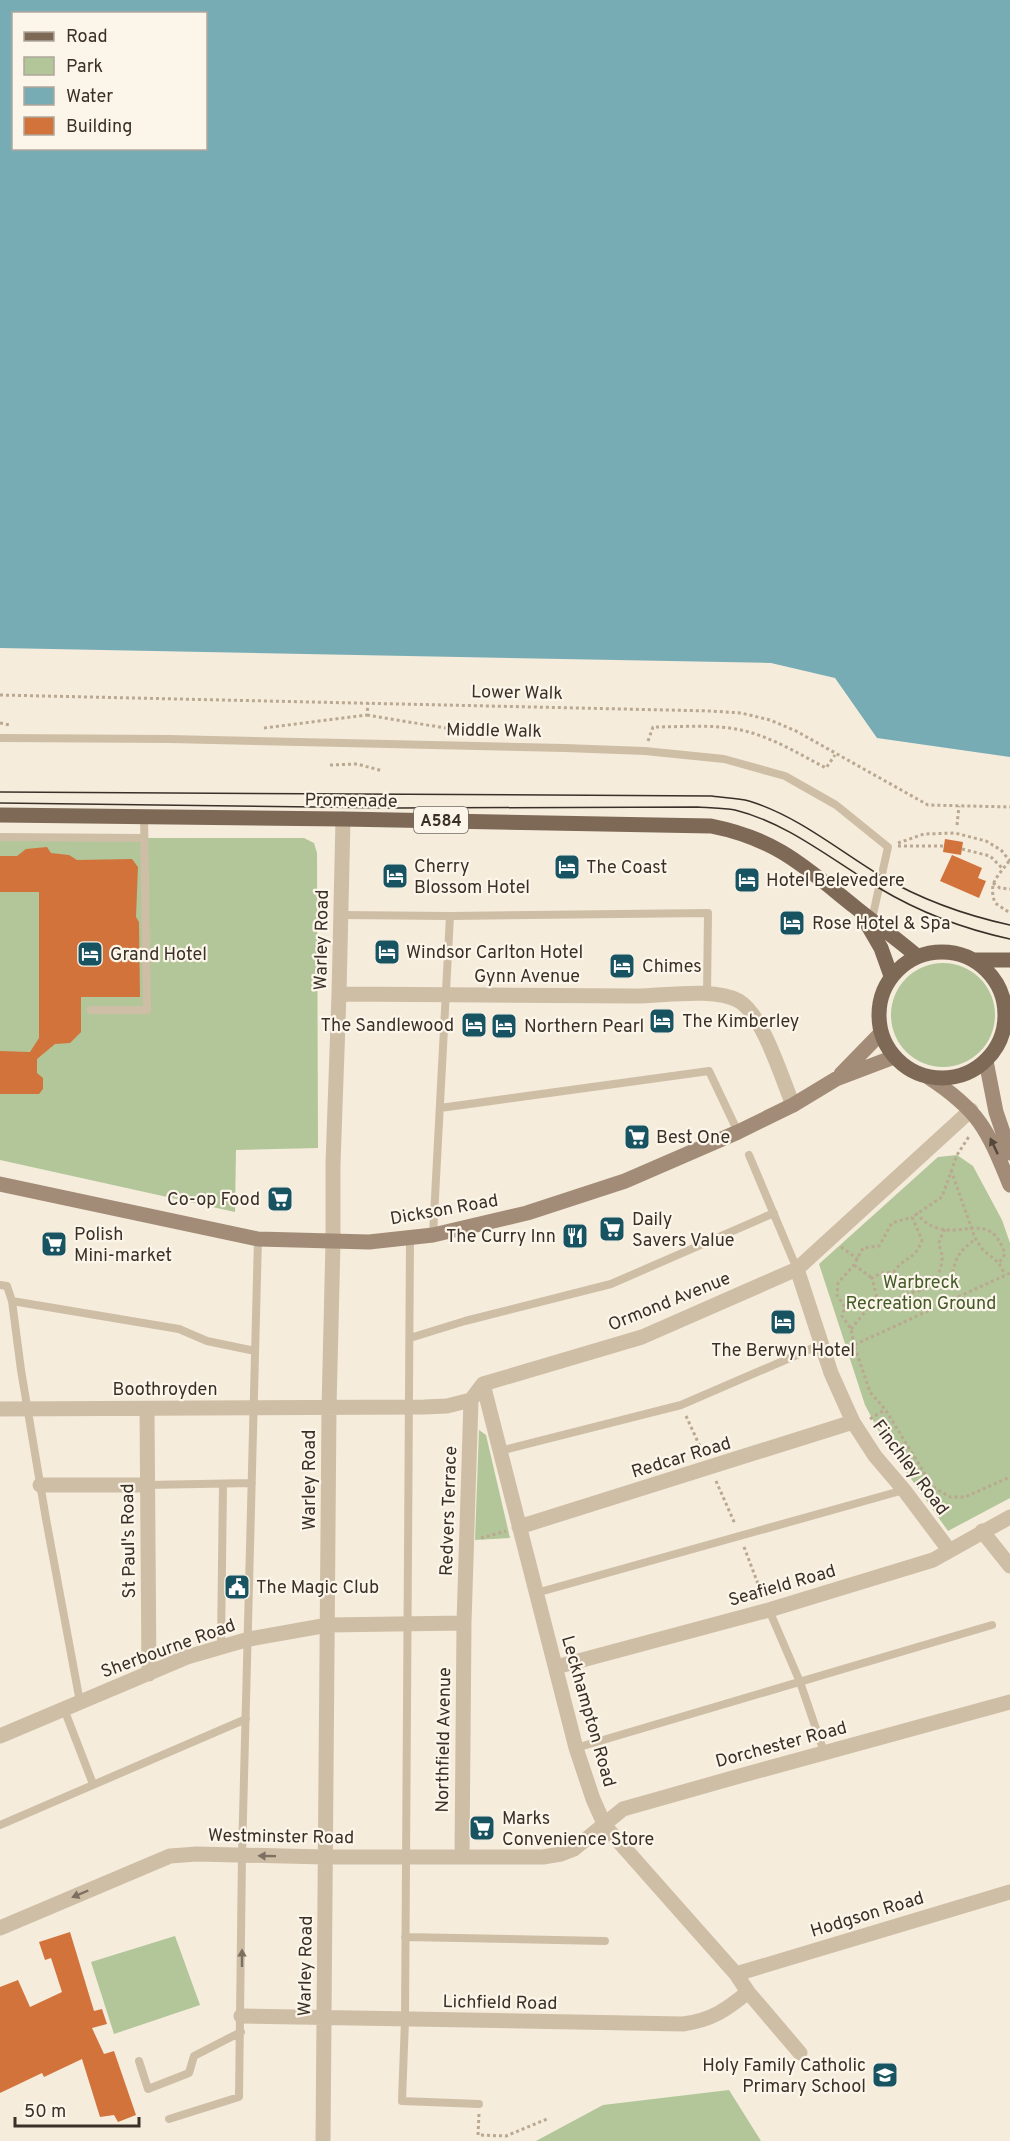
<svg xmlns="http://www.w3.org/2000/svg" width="1010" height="2141" viewBox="0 0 1010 2141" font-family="Overpass,sans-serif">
<rect width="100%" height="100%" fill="#f5ecdc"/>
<path fill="#b2c69a" d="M 0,838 L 304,838 L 314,843 L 317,853 L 318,1148 L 236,1150 L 235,1212 L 0,1160 Z
M891 1015a52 52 0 1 1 104 0a52 52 0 1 1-104 0Z
M 957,1155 L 973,1166 L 1002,1220 L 1010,1243 L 1010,1498 L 948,1531 L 883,1439 L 865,1405 L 819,1264 L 938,1157 Z
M 479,1430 L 486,1435 L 510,1538 L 475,1540 Z
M 175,1936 L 200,2005 L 114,2034 L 91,1962 Z
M 729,2090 L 761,2141 L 536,2141 L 603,2105 Z"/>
<path fill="#78acb5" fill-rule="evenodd" d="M 0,0 L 1010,0 L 1010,757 L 877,738 L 835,678 L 771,663 L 0,648 ZM 14,14 L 206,14 L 206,148 L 14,148 Z"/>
<path fill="#d3733c" d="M 945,839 L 963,842 L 961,855 L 943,852 Z
M 47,847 L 51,853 L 69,855 L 77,860 L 132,859 L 138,867 L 136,917 L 139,922 L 140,997 L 81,997 L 81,1032 L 70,1043 L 55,1044 L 37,1059 L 37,1073 L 43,1078 L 43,1089 L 39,1094 L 0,1094 L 0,1051 L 30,1052 L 39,1038 L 39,892 L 0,892 L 0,856 L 17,856 L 26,849 Z
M 952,855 L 982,868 L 978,878 L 986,881 L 979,898 L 940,881 Z
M 70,1932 L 94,2011 L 102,2009 L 107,2024 L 92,2028 L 104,2054 L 114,2051 L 136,2115 L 118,2122 L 114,2115 L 100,2117 L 82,2059 L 44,2077 L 42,2073 L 0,2093 L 0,1987 L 18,1980 L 30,2007 L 62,1992 L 51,1958 L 45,1960 L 39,1942 Z"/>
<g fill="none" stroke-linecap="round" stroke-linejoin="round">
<path stroke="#bba890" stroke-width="3" stroke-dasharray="3 3" stroke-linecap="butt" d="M 0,695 L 711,711 L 741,713 L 770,720 L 796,731 L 928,805 L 1010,807
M 367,715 L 469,732
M 0,723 L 10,725
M 264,728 L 367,715 L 368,703
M 648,741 L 653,727 C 682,727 713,724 741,730 C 772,737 799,754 826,768 L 835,755
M 330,765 L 357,764 L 383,771
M 957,825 L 959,806
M 898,843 L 924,834 L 955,833 L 986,841 L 1001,850 L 1010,861
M 898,846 L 944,846
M 962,849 L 990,856 L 1003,869
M 1009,861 C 997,878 988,882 995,903 L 1010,913
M 993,883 L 1000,888 L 1010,889
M 951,1170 L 975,1238 L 983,1250 L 999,1263 L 1005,1275
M 916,1213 C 920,1217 925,1223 930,1225 C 962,1242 989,1207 1005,1254 L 999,1263
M 841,1247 L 858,1259
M 854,1265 L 872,1278
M 894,1272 C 900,1279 900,1286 906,1293
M 1010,1273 L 854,1345 L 870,1392 L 885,1409 L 933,1487 L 950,1497 L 965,1497 L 1010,1477
M 931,1286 L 951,1282 C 955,1259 957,1252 976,1239
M 880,1306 L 893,1305 C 904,1288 924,1295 933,1283 C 938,1278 943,1263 942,1256 C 942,1252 939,1247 939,1243 C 940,1238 943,1233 945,1229
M 851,1329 L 869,1307 L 879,1306 L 872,1278 L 881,1273 L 894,1272 C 904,1256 915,1261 922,1240 L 912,1217 L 942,1197 L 957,1155 L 970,1135
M 854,1345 L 851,1329 L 842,1316 L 845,1307 L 837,1295 L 838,1283 L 854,1265 L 863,1248 L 879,1246 L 892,1223 L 912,1217
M 686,1416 L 703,1453
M 870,1419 L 884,1410
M 716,1481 L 735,1524
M 481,1538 L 506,1531
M 744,1547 L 763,1597
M 479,2114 L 478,2135 L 506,2136 L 547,2119"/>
<path stroke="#cfbea6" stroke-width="8" d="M 0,738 L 169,739 L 565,748 L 645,751 L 724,759 L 785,776 L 836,805 L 888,847 L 872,919
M 0,837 L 144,838
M 341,915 L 450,916 L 708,913 L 707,994
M 91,1010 L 147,1010 L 144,816
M 440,1108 L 709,1071 L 738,1132
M 749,1155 L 797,1269
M 433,1235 L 450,916
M 410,1238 L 405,2020 L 402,2101 L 479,2104
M 0,1285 L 7,1286 L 12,1301 L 21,1370 L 46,1519 L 80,1702
M 12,1301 L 179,1329 L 207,1341 L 255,1351
M 410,1338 L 465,1321 L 611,1284 L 774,1213
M 500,1451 L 681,1405 L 820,1345
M 146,1485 L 252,1483
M 536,1593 L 904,1490
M 769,1610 L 800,1682 L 824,1752
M 221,1646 L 223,1484
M 64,1709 L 93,1784
M 576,1748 L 992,1625
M 0,1825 L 246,1719
M 405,1937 L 605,1941
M 139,2061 L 148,2089 L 189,2073 L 194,2056 L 241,2032
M 169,2119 L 239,2097 L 242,1855 L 258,1239"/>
<path stroke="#cfbea6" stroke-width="15" d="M 339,994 C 438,995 537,995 636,996 C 664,996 714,987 739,1001 C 763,1015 782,1079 793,1105
M 797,1269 L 831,1373 L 853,1422 L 875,1456 L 904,1490 L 949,1550
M 483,1384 L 576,1748 L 593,1799 L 605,1826 L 736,1974 L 748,1992 L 800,2053
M 0,1409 L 424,1407 L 447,1406 L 471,1400 L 483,1384 L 642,1337 L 797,1269 L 971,1110
M 147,1409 L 149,1674
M 40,1485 L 146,1485
M 519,1527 L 853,1422
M 982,1531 L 1010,1566
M 556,1667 L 769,1610 L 933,1560 L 1010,1517
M 0,1736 L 187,1657 L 249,1639 L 328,1625 L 464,1623
M 462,1857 L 464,1623 L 471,1400
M 0,1928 L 170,1856 L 197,1854 L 325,1857 L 543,1857 L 561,1854 L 574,1849 L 623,1809 L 736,1777 L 1010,1702
M 736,1974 L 1010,1892
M 241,2016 L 683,2024 C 712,2020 726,2010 748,1992
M 323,2141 L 329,1408 L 333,1242 L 333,1164 L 339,994 L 343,819"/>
<path stroke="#a38c77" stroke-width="15" d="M 986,1061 L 996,1112 L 1010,1153
M 841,1074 L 881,1033
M 928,1077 C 980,1111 987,1129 1010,1185
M 0,1184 L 258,1239 L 369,1242 L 433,1235 L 527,1213 L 625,1181 L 738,1132 L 793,1105 L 836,1079 L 894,1057"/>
<path stroke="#7e6957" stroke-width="15" d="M 0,815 L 343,819 L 711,826 C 777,839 805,867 855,907 C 876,924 897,939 917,956
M 863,917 L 881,948 L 891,976
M879 1015a63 63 0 1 1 126 0a63 63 0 1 1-126 0Z
M 975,960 L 1010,960"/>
<path stroke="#3a3028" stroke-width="1.5" d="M 0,792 L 712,796 C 724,798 737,798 749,801 C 798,816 838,850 881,876 C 922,900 964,915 1010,925
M 0,803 L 396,808 L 698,807 C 710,808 723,808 735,810 C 788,823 833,861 879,888 C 919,912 964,929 1010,939"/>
</g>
<defs><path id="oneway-solid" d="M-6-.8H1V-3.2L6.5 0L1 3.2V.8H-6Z" transform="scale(1.5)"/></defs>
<use fill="#54473c" href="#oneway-solid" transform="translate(994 1146) rotate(-115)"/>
<g fill="#7d7061">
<use href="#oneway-solid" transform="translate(267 1856) rotate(-179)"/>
<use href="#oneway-solid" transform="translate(80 1894) rotate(157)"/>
<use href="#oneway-solid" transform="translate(242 1958) rotate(-90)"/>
</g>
<defs>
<g id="hotel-square" transform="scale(1.35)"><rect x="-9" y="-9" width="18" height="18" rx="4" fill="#185361" stroke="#fcf5e9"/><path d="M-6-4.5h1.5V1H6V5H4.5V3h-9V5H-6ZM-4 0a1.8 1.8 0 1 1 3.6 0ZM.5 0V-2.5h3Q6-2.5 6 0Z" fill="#fff"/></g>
<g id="supermarket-square" transform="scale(1.35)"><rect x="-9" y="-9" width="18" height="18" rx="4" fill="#185361" stroke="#fcf5e9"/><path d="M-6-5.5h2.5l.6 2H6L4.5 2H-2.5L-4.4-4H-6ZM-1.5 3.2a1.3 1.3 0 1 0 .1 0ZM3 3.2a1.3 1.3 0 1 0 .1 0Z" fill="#fff"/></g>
<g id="restaurant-square" transform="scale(1.35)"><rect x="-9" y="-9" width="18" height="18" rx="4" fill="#185361" stroke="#fcf5e9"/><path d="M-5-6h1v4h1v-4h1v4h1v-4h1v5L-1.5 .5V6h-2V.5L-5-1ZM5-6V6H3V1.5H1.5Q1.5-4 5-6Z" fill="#fff"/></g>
<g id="civic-square" transform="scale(1.35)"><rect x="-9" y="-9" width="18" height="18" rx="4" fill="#185361" stroke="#fcf5e9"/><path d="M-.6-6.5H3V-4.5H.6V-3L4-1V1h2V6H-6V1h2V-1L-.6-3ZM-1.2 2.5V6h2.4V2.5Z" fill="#fff"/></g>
<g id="school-square" transform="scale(1.35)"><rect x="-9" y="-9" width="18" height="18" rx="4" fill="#185361" stroke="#fcf5e9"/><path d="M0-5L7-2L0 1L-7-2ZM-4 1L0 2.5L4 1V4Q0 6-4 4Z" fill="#fff"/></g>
</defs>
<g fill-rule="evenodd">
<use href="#hotel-square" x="567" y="867"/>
<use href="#hotel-square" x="395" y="876"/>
<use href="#hotel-square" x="747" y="880"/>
<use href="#hotel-square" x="792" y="923"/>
<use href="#hotel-square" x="387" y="952"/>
<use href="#hotel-square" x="90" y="954"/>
<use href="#hotel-square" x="622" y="966"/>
<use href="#hotel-square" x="662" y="1021"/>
<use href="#hotel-square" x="474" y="1025"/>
<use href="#hotel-square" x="504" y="1026"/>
<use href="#supermarket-square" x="637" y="1137"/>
<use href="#supermarket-square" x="280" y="1199"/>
<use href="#supermarket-square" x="612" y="1229"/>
<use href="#restaurant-square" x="575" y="1236"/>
<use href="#supermarket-square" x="54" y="1244"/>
<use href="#hotel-square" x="783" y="1322"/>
<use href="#civic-square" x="237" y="1587"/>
<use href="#supermarket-square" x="482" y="1828"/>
<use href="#school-square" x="885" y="2075"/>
</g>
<g text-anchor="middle" stroke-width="4.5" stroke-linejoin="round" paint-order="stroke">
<rect fill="#fcf5e9" stroke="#746b62" stroke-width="1.5" x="414" y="807" width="54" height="26" rx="4.5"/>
<g font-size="16" font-weight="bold" fill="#3a3028">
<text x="441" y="826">A584</text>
</g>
<g font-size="18" fill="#3a3028" stroke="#fcf5e9">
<text transform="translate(517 692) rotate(1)" y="6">Lower Walk</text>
<text transform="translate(494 730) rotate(1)" y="6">Middle Walk</text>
<text transform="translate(351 800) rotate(1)" y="6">Promenade</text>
<text transform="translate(321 940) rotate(-89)" y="6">Warley Road</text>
<text x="527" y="982">Gynn Avenue</text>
<text transform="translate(444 1209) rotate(-10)" y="6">Dickson Road</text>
<text transform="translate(669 1301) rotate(-22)" y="6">Ormond Avenue</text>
<text x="165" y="1395">Boothroyden</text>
<text transform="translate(681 1457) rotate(-17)" y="6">Redcar Road</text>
<text transform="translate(911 1467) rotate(53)" y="6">Finchley Road</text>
<text transform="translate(309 1480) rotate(-90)" y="6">Warley Road</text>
<text transform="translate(448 1511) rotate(-88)" y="6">Redvers Terrace</text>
<text transform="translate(128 1541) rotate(-91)" y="6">St Paul's Road</text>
<text transform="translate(782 1585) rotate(-16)" y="6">Seafield Road</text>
<text transform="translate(168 1648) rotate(-20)" y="6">Sherbourne Road</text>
<text transform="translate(589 1711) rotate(74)" y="6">Leckhampton Road</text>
<text transform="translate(443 1740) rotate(-89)" y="6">Northfield Avenue</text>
<text transform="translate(781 1744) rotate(-15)" y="6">Dorchester Road</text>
<text transform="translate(281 1836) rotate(1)" y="6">Westminster Road</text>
<text transform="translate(867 1914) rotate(-17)" y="6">Hodgson Road</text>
<text transform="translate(305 1966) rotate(-89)" y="6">Warley Road</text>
<text transform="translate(500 2002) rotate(1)" y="6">Lichfield Road</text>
</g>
<g font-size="18" fill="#3a3028" stroke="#fcf5e9" text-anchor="start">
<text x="414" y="872">Cherry<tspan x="414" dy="21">Blossom Hotel</tspan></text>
<text x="586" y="873">The Coast</text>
<text x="766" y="886">Hotel Belevedere</text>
<text x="812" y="929">Rose Hotel &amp; Spa</text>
<text x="406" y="958">Windsor Carlton Hotel</text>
<text x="110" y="960">Grand Hotel</text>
<text x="642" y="972">Chimes</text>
<text x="682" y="1027">The Kimberley</text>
<text x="454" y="1031" text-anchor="end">The Sandlewood</text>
<text x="524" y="1032">Northern Pearl</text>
<text x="656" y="1143">Best One</text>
<text x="260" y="1205" text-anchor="end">Co-op Food</text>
<text x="632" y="1225">Daily<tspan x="632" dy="21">Savers Value</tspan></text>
<text x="74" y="1240">Polish<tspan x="74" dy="21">Mini-market</tspan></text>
<text x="556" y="1242" text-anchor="end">The Curry Inn</text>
<text x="783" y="1356" text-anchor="middle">The Berwyn Hotel</text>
<text x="256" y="1593">The Magic Club</text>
<text x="502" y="1824">Marks<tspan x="502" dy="21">Convenience Store</tspan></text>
<text x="866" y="2071" text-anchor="end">Holy Family Catholic<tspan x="866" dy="21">Primary School</tspan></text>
</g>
<g font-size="18" fill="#435b29" stroke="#fcf5e9">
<text x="921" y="1288">Warbreck<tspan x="921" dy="21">Recreation Ground</tspan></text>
</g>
</g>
<rect x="12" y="12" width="195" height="138" fill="#fcf5e9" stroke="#aea69c" stroke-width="1.5"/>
<rect x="24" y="32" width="30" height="9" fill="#7e6957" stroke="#aea69c" stroke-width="1.5"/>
<text x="66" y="42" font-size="18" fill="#3a3028">Road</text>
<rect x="24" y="57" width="30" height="18" fill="#b2c69a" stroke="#aea69c" stroke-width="1.5"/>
<text x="66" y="72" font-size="18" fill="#3a3028">Park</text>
<rect x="24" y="87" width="30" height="18" fill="#78acb5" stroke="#aea69c" stroke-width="1.5"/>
<text x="66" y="102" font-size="18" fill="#3a3028">Water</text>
<rect x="24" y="117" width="30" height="18" fill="#d3733c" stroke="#aea69c" stroke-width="1.5"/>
<text x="66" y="132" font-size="18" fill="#3a3028">Building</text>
<path d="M15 2117v9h124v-9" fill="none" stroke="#3a3028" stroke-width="3"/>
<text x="24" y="2117" font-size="18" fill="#3a3028" stroke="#fcf5e9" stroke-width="4.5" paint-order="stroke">50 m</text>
</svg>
